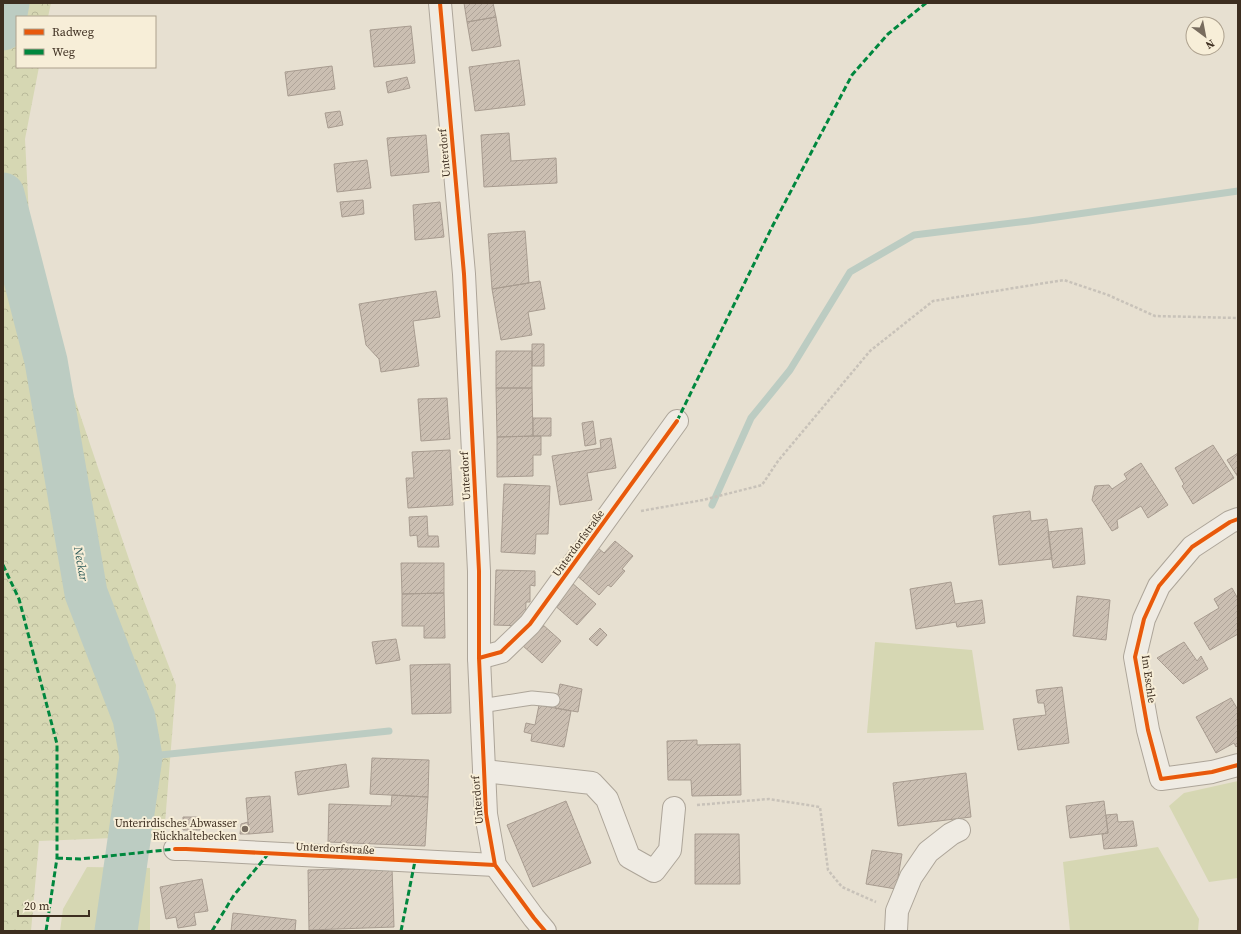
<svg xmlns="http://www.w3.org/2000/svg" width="1241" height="934" viewBox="0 0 1241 934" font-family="'Source Serif 4',serif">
<defs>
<pattern id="forest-crowns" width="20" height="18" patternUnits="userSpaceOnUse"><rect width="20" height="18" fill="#d6d7b3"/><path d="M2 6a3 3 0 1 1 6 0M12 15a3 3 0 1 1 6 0" fill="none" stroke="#b9b99a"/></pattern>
<pattern id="building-hatch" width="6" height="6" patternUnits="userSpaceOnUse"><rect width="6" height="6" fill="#cbbfb2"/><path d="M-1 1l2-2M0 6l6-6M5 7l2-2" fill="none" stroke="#afa499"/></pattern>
</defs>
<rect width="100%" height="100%" fill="#e7e0d1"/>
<path fill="#d6d7b3" d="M 875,642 L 972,650 L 984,730 L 867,733 Z
M 1238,781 L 1238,878 L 1209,882 L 1169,806 L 1184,793 Z
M 1158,847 L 1199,919 L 1198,931 L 1070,931 L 1063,862 Z
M 87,867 L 150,868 L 150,931 L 60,931 L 63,909 Z"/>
<path fill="url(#forest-crowns)" d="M 3,3 L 51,3 L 48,17 L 17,17 L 17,67 L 39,67 L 25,139 L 30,236 L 69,382 L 136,580 L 176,685 L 164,836 L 39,841 L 31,931 L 3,931 Z"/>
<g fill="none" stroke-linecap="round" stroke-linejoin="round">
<path stroke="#bcccc2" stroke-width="7" d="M 712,505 L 751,418 L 790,370 L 850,272 L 914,235 L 1029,221 L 1238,191
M 141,757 L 389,731"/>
<path stroke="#bcccc2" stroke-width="43" d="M 3,29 L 8,3
M 3,194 L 46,361 L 86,593 L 134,718 L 141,757 L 116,931"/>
</g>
<path fill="url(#building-hatch)" stroke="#a89c90" d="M 464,3 L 493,3 L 496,17 L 467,22 Z
M 496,17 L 501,46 L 472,51 L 467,22 Z
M 411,26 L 415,63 L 374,67 L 370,30 Z
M 519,60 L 525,105 L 475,111 L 469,67 Z
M 332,66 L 335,89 L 288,96 L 285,72 Z
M 407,77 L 410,88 L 388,93 L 386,82 Z
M 340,111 L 343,125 L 328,128 L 325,113 Z
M 509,133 L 511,161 L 556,158 L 557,183 L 484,187 L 481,135 Z
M 426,135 L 429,172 L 391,176 L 387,138 Z
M 367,160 L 371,188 L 337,192 L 334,164 Z
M 363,200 L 364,214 L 342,217 L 340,202 Z
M 440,202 L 444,237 L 415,240 L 413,205 Z
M 525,231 L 529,283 L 492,289 L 488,234 Z
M 540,281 L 545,309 L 528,312 L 532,335 L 501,340 L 492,289 Z
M 436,291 L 440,317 L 413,321 L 419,366 L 381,372 L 379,359 L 366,345 L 359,304 Z
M 532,344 L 544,344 L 544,366 L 532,366 Z
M 496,351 L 532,351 L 532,388 L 496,388 Z
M 496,388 L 532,388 L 533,436 L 497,437 Z
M 447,398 L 450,439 L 421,441 L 418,399 Z
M 533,418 L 551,418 L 551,436 L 533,436 Z
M 593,421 L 596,444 L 585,446 L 582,423 Z
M 541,436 L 541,455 L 533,455 L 533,476 L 497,477 L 497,437 Z
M 611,438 L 616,468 L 587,473 L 592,500 L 560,505 L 552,456 L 601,448 L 600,440 Z
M 1213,445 L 1234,478 L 1193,504 L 1182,486 L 1184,484 L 1175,468 Z
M 450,450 L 453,505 L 408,508 L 406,478 L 414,478 L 412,452 Z
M 1238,453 L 1238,477 L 1227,460 Z
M 1141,463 L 1168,505 L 1148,518 L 1141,506 L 1117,520 L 1118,528 L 1112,531 L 1092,500 L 1095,486 L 1109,485 L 1112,489 L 1127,479 L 1124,474 Z
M 504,484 L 550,486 L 548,534 L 536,534 L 535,554 L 501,552 Z
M 1030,511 L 1031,521 L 1047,519 L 1052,559 L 999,565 L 993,516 Z
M 427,516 L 428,536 L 438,536 L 439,547 L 418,547 L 417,535 L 410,536 L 409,517 Z
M 1082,528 L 1085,564 L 1053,568 L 1048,532 Z
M 615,541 L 633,556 L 622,569 L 625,571 L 611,587 L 608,585 L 599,595 L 575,574 L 598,548 L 604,553 Z
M 401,563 L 444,563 L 444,593 L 402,594 Z
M 496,570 L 535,571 L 535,586 L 530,585 L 530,602 L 526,602 L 525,626 L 494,625 Z
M 571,582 L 596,604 L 577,625 L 552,603 Z
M 951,582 L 955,604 L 982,600 L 985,623 L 957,627 L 956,622 L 916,629 L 910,589 Z
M 1232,588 L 1238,599 L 1238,634 L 1210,650 L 1194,623 L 1219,608 L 1214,599 Z
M 444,593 L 445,638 L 424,638 L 424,626 L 402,626 L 402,594 Z
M 1077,596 L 1110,600 L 1106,640 L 1073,636 Z
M 542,624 L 561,641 L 542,663 L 522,645 Z
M 600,628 L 607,635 L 597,646 L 589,639 Z
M 396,639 L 400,660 L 376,664 L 372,642 Z
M 1184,642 L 1197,661 L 1201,656 L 1208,669 L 1183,684 L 1157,658 Z
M 450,664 L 451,713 L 412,714 L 410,665 Z
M 560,684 L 582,689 L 578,712 L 555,708 Z
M 1062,687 L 1069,743 L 1018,750 L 1013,719 L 1046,715 L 1044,703 L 1038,703 L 1036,690 Z
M 1231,698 L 1238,710 L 1238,745 L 1236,747 L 1234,743 L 1216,753 L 1196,717 Z
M 539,705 L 571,711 L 564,747 L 531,741 L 532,734 L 524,732 L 526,723 L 535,725 Z
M 697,740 L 697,745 L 740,744 L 741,795 L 692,796 L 691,780 L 668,780 L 667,741 Z
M 372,758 L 429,760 L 428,797 L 370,794 Z
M 346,764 L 349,787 L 298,795 L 295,772 Z
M 966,773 L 971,817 L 898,826 L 893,783 Z
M 392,795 L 428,797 L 425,846 L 328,842 L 329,804 L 391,806 Z
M 270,796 L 273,832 L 249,834 L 246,798 Z
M 566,801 L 591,863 L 533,887 L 507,825 Z
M 1104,801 L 1108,833 L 1070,838 L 1066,806 Z
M 1117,814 L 1118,822 L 1133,821 L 1137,846 L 1104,849 L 1102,834 L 1108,833 L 1106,815 Z
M 183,817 L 200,817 L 200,830 L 183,830 Z
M 248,822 L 249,834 L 240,834 L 241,824 Z
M 695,834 L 739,834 L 740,884 L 695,884 Z
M 872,850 L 902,854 L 896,889 L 866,884 Z
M 392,868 L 394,927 L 309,930 L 308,870 Z
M 202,879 L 208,911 L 194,913 L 196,925 L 178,928 L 176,917 L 166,919 L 160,887 Z
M 233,913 L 296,920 L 295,931 L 231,931 Z"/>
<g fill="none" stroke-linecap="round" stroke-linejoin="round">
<g stroke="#ada599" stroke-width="15">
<path id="service" d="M 481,706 L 532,698 L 553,700"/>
</g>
<g stroke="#ada599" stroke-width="24">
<path id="minor" d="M 1238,519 L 1230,522 L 1192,547 L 1159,586 L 1144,619 L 1135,657 L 1148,730 L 1161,779 L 1212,772 L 1238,765
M 479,658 L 501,652 L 530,624 L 677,421
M 484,771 L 592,783 L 607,799 L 629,857 L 654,871 L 670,850 L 674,808
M 175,849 L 186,849 L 495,865
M 896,931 L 897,911 L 911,877 L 928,852 L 951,834 L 959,830"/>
</g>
<g stroke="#ada599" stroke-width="24">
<path id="tertiary" d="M 440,3 L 464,274 L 479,571 L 479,658 L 486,814 L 495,865 L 534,918 L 545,931"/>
</g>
<path stroke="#c8c2b9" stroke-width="2.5" stroke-dasharray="3 2" stroke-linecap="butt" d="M 641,511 L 703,500 L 762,485 L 778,461 L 870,351 L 933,301 L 1064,280 L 1108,295 L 1155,316 L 1238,318
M 697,805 L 769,799 L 820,807 L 828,870 L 842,887 L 876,902"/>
<use href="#service" stroke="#efebe3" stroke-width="13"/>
<use href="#minor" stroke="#efebe3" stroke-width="22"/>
<use href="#tertiary" stroke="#efebe3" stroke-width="22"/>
<path stroke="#00873e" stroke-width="3" stroke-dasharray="6 3" stroke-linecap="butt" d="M 677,421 L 772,227 L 852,75 L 888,34 L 926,3
M 3,565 L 19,599 L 57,744 L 57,858 L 46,931
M 57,858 L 80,859 L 175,849
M 212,931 L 234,895 L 269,853
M 401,931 L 415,861"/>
<g stroke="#f7eed8" stroke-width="6">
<path id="cycleway" d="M 440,3 L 464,274 L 479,571 L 479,658 L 486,814 L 495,865 L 534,918 L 545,931
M 1238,519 L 1230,522 L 1192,547 L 1159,586 L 1144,619 L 1135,657 L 1148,730 L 1161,779 L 1212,772 L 1238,765
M 479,658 L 501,652 L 530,624 L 677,421
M 175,849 L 186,849 L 495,865"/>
</g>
<use href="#cycleway" stroke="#e8590c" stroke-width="4"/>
</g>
<circle fill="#786c5e" stroke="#f7eed8" stroke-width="1.5" cx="245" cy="829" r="4"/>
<g text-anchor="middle" stroke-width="4" stroke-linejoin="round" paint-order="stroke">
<g font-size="11" fill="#3d2e20" stroke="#f7eed8">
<text transform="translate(444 153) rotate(-95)" y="4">Unterdorf</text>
<text transform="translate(465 476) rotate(-93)" y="4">Unterdorf</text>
<text transform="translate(578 543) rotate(-54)" y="4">Unterdorfstraße</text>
<text transform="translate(1149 679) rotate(82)" y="4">Im Eschle</text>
<text transform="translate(477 800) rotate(-95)" y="4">Unterdorf</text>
<text transform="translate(335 848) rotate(3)" y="4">Unterdorfstraße</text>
</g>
<g font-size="11" fill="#3d2e20" stroke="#f7eed8" text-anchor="end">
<text x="237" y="827">Unterirdisches Abwasser<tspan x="237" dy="13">Rückhaltebecken</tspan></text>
</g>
<g font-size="12" font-style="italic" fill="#2f5d5a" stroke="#f7eed8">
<text transform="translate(81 564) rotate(80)" y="4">Neckar</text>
</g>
</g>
<rect width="1241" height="934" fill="none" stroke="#3d2e20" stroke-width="8"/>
<rect x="16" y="16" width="140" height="52" fill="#f7eed8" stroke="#ada18e"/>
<rect x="24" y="29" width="20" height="6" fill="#e8590c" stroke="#ada18e"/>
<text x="52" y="36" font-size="12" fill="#3d2e20">Radweg</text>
<rect x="24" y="49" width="20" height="6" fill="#00873e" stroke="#ada18e"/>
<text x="52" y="56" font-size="12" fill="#3d2e20">Weg</text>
<g transform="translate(1205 36) rotate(148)"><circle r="19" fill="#f7eed8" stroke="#ada18e"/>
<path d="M0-3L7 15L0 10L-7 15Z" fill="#786c5e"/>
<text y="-6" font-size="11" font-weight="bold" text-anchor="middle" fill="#3d2e20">N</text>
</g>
<path d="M18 910v6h71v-6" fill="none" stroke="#3d2e20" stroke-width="2"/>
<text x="24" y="910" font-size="12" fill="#3d2e20" stroke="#f7eed8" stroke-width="3" paint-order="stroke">20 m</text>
</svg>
